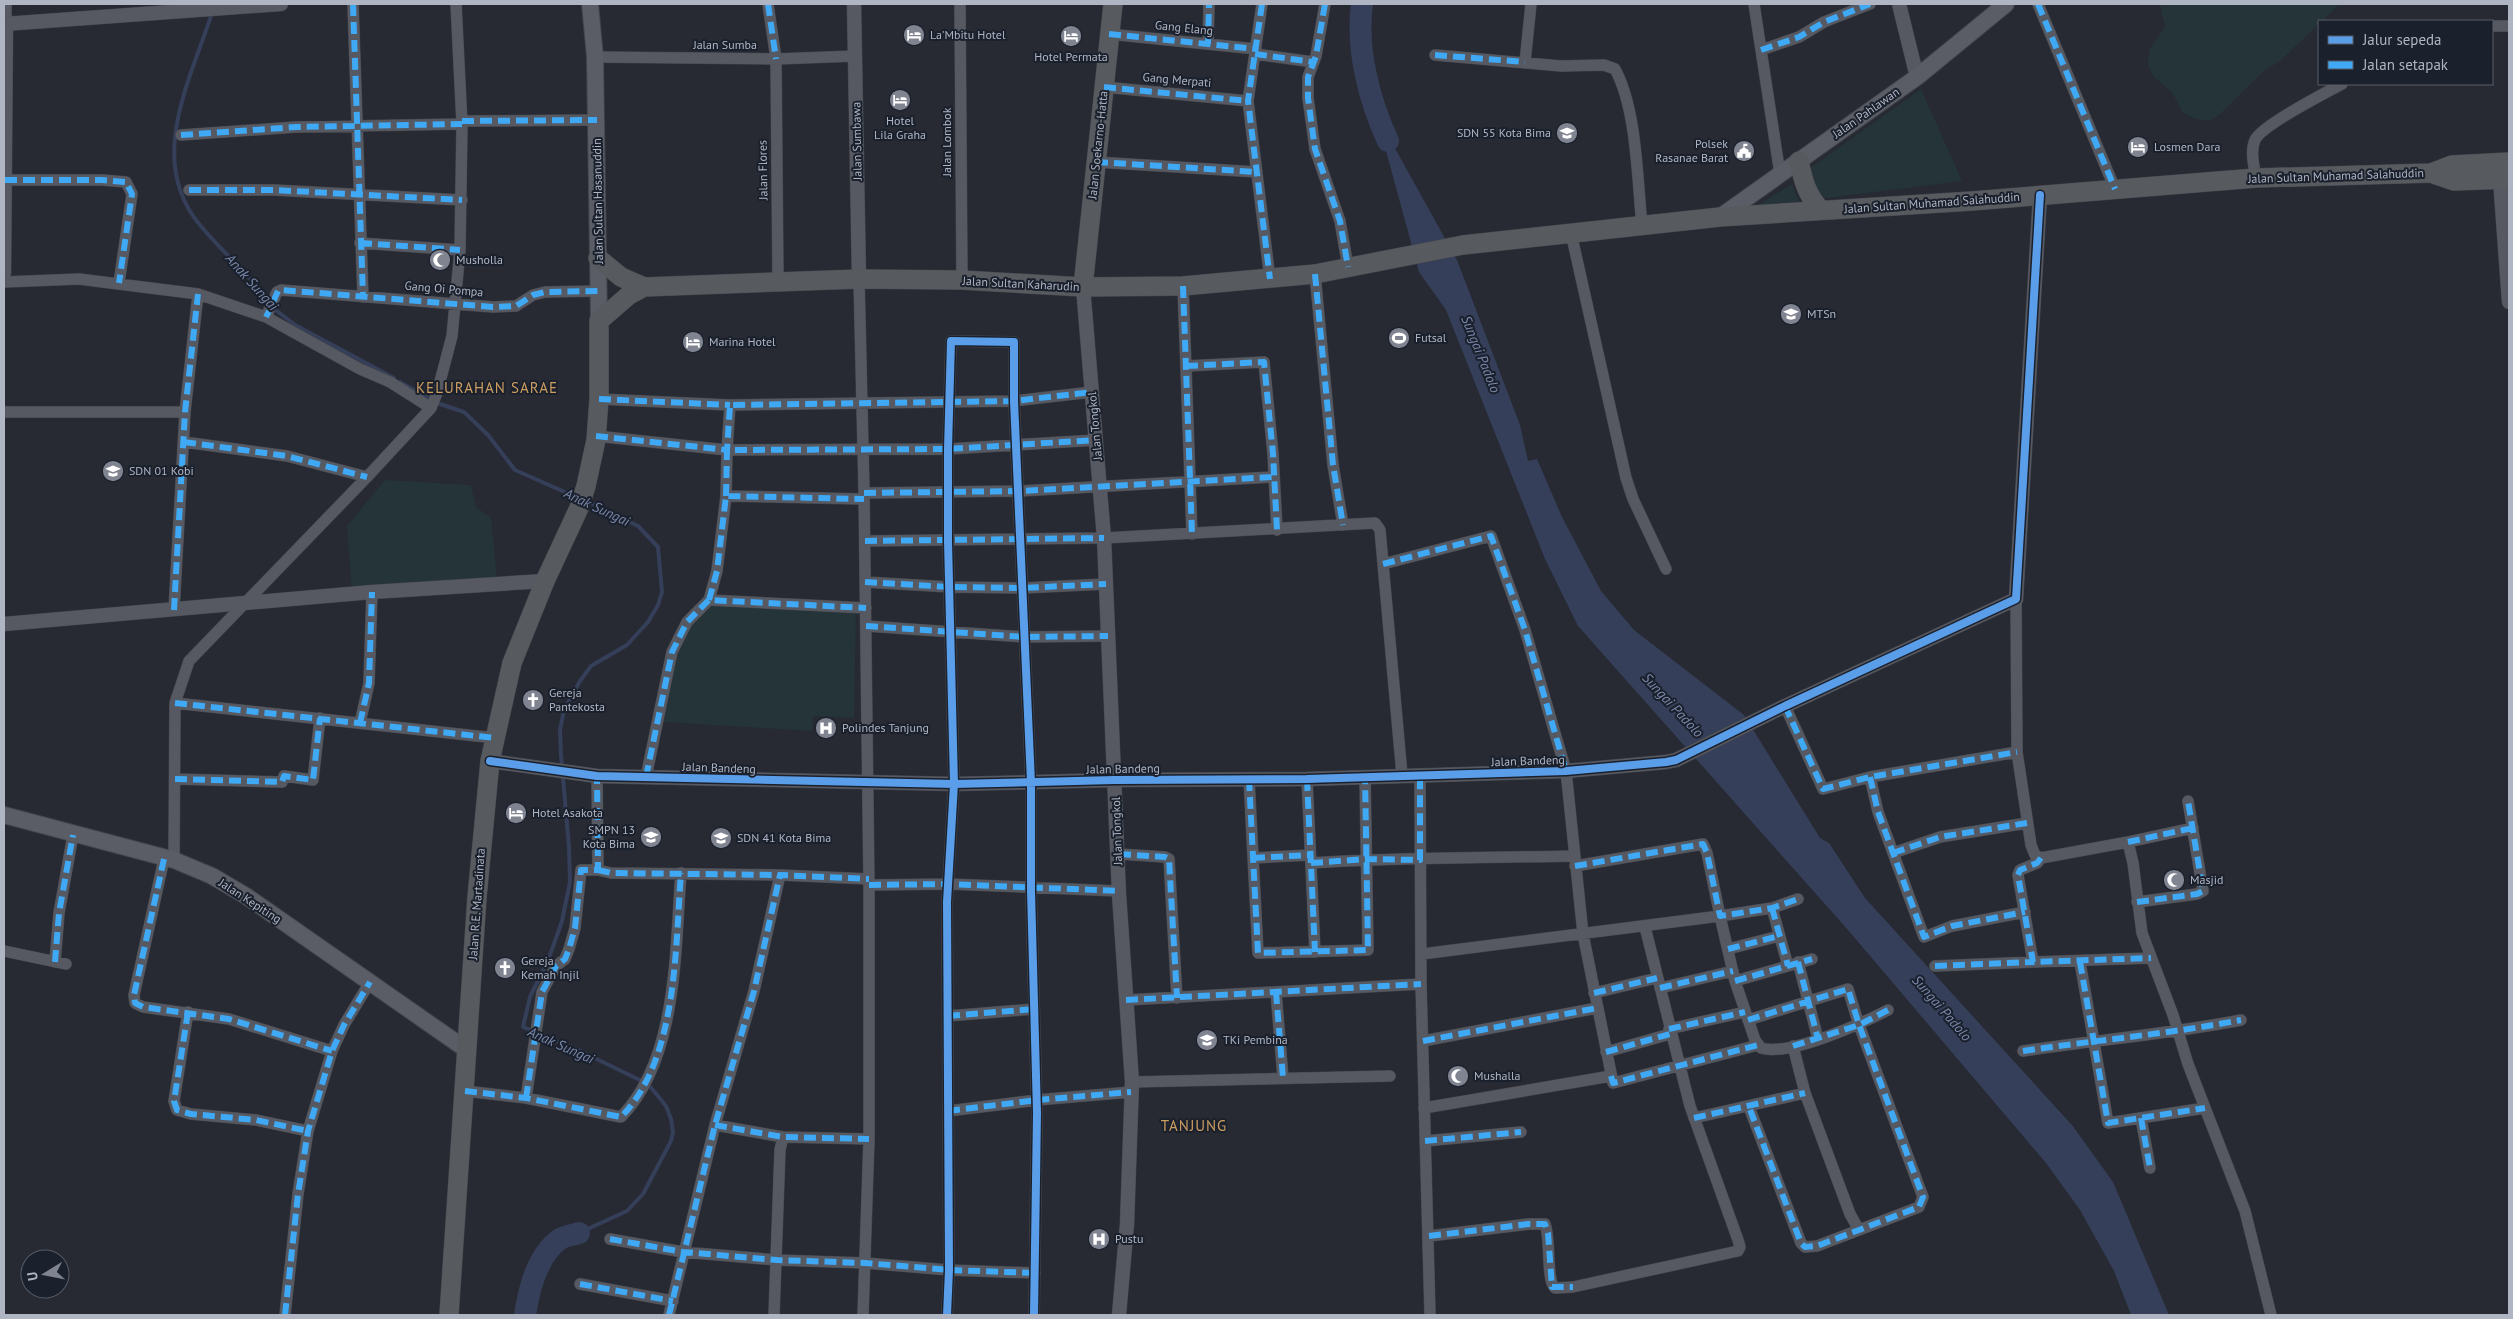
<svg xmlns="http://www.w3.org/2000/svg" width="2513" height="1319" viewBox="0 0 2513 1319" font-family="'PT Sans',sans-serif">
<rect width="100%" height="100%" fill="#272a32"/>
<path fill="#243438" d="M 2160,4 L 2340,4 L 2279,62 L 2265,70 L 2219,115 L 2209,121 L 2196,119 L 2183,113 L 2172,92 L 2154,77 L 2148,65 L 2149,50 L 2165,27 Z
M 1921,89 L 1962,181 L 1819,199 L 1806,171 Z
M 1792,184 L 1799,202 L 1758,205 Z
M 385,480 L 471,485 L 476,507 L 491,518 L 497,578 L 352,592 L 347,526 Z
M 713,605 L 856,610 L 854,718 L 813,716 L 812,731 L 663,722 L 676,654 L 688,629 Z"/>
<path fill="#353f5a" d="M 1376,114 L 1457,260 L 1520,425 L 1528,461 L 1537,459 L 1562,517 L 1601,591 L 1634,630 L 1744,715 L 1820,838 L 1829,843 L 1865,898 L 2072,1125 L 2113,1182 L 2169,1315 L 2131,1315 L 2114,1271 L 2080,1210 L 2046,1163 L 1848,930 L 1578,626 L 1545,559 L 1446,310 L 1419,272 Z"/>
<g fill="none" stroke-linecap="round" stroke-linejoin="round">
<path stroke="#353f5a" stroke-width="4" d="M 212,13 C 190,81 146,161 200,225 C 219,248 242,269 262,291 L 269,305 L 295,325 L 394,378
M 400,382 L 437,403 L 464,412 L 488,435 L 515,470 L 576,497
M 579,1233 L 627,1211 L 643,1194 L 671,1141 L 673,1132 L 671,1119 L 666,1106 L 648,1084 L 576,1049 L 523,1027 L 530,997 L 549,958 L 562,921 L 570,882 L 569,847 L 561,755 L 560,730 L 564,710 L 580,681 L 591,666 L 627,645 L 648,622 L 658,605 L 662,592 L 658,547 L 638,526 L 587,501"/>
<path stroke="#353f5a" stroke-width="22" d="M 1362,4 C 1356,49 1369,100 1388,141
M 525,1315 C 529,1289 537,1255 560,1239 C 565,1236 573,1235 579,1233"/>
<g stroke="#43454b" stroke-width="12">
<path id="minor" d="M 6,4 L 6,24
M 353,4 L 363,297
M 768,4 L 776,59 L 778,281
M 960,4 L 962,280
M 1262,4 L 1248,101 L 1270,279
M 1325,4 L 1316,56 L 1308,77 L 1308,98 L 1315,149 L 1340,221 L 1348,267
M 1754,4 L 1780,174
M 2038,4 L 2115,189
M 2492,26 L 2509,26
M 1109,34 L 1256,49
M 1208,44 L 1209,4
M 1761,50 L 1799,37 L 1824,22 L 1870,4
M 1255,54 L 1313,62
M 1435,55 L 1561,66 L 1604,65 L 1615,69 C 1637,110 1637,178 1642,225
M 595,57 L 776,59 L 855,56
M 1525,62 L 1531,4
M 1104,87 L 1248,101
M 462,121 L 597,120
M 181,135 L 296,127 L 462,124
M 1096,162 L 1257,172
M 2256,178 C 2254,167 2250,151 2255,140 C 2261,126 2325,93 2342,84
M 5,180 L 102,180 L 126,182 L 132,194 L 119,283
M 189,190 L 274,190 L 462,200
M 1571,233 L 1626,478 L 1633,499 L 1666,569
M 360,243 L 460,250
M 1315,274 L 1333,465 L 1343,525
M 859,279 L 864,491 L 869,885 L 869,1139 L 863,1315
M 4,282 L 79,279 L 198,294 L 266,317 L 360,369 L 390,382 L 431,408
M 1183,286 L 1192,534
M 266,317 L 277,292 L 281,290 L 493,307 L 516,306 L 533,295 L 545,292 L 598,291
M 1186,366 L 1264,362 L 1273,454 L 1277,530
M 599,399 L 730,405
M 4,412 L 185,412
M 596,436 L 727,450 L 730,405 L 1014,401 L 1092,392
M 184,442 L 287,456 L 367,477
M 864,493 L 1020,491 L 1273,477
M 726,496 L 727,450 L 948,449 L 1096,440
M 865,541 L 1104,538 L 1375,523 L 1380,530 L 1402,775
M 1383,564 L 1491,536 L 1525,630 L 1566,771 L 1583,934 L 1613,1083 L 1758,1045
M 865,582 L 950,587 L 1023,588 L 1106,584
M 2016,599 L 2017,752 L 2031,845 L 2035,855 L 2041,858 L 2128,842 L 2133,863 L 2142,933 L 2173,1015 L 2188,1064 L 2245,1211 L 2271,1315
M 709,600 L 717,571 L 726,496 L 864,499
M 174,610 L 185,412 L 198,294
M 866,626 L 1025,637 L 1108,636
M 175,703 L 495,738
M 1785,706 L 1823,789 L 1870,777 L 2017,752
M 360,723 L 369,683 L 372,592
M 1420,775 L 1421,984 L 1430,1315
M 646,777 L 672,652 L 687,622 L 709,600 L 866,608
M 1870,777 L 1878,812 L 1924,937 L 1952,926 L 2025,912
M 175,779 L 282,782 L 284,776 L 313,780 L 320,718
M 1249,779 L 1258,953 L 1368,950 L 1365,776
M 1307,779 L 1315,952
M 2128,842 L 2193,828
M 1893,853 L 1940,837 L 2027,823
M 1119,854 L 1165,857 L 1169,859 L 1177,998
M 1253,858 L 1310,855
M 2041,858 L 2037,863 L 2020,870 L 2018,875 L 2033,962 L 2151,958
M 164,859 L 134,995 L 135,1003 L 143,1007 L 229,1019 L 332,1051
M 174,860 L 175,703 L 189,661 L 367,477 L 431,408 L 437,393 L 452,336 L 460,250 L 462,124 L 456,4
M 1311,863 C 1398,857 1486,858 1574,856
M 1575,866 L 1703,844 L 1707,853 L 1720,916 L 1772,908 L 1798,899
M 598,870 L 611,873 L 780,875
M 869,885 L 948,884 L 1119,891
M 2137,902 L 2197,894 L 2203,891 L 2188,801
M 1772,908 L 1788,966
M 1728,949 L 1779,936
M 4,951 L 66,964
M 1422,954 L 1720,916 L 1735,981 L 1755,1040 L 1761,1048 C 1788,1057 1863,1023 1888,1010
M 55,962 L 59,913 L 73,835
M 1798,962 L 1818,1039
M 2080,962 L 2108,1123 L 2205,1108
M 1935,966 L 2033,962
M 1735,981 L 1812,959
M 1660,988 L 1733,971
M 1276,992 L 1283,1078
M 1594,993 L 1657,978
M 1126,1000 L 1421,984
M 188,1012 L 174,1101 L 177,1110 L 191,1114 L 256,1120 L 308,1131
M 948,1016 L 1034,1009
M 1748,1020 L 1848,989 L 1859,1025 L 1923,1197 L 1919,1207 L 1817,1246 L 1805,1247 L 1801,1243 L 1749,1107
M 1669,1029 L 1745,1012
M 1423,1041 L 1597,1008
M 1793,1046 L 1805,1093 L 1850,1214 L 1859,1230
M 2023,1051 C 2096,1040 2169,1034 2241,1020
M 1606,1052 L 1670,1034
M 1132,1082 L 1390,1076
M 465,1091 L 526,1098 L 621,1117 C 678,1059 675,949 681,873
M 526,1098 L 542,992 L 556,966 L 565,959 L 569,949 L 575,928 L 581,870 L 598,870 L 597,776
M 1424,1108 L 1611,1076
M 948,1111 L 1037,1100 L 1131,1092
M 1694,1118 L 1805,1093
M 2141,1118 L 2150,1168
M 715,1125 L 783,1137 L 869,1139
M 1425,1141 L 1521,1132
M 1429,1236 L 1529,1224 L 1545,1224 C 1551,1239 1546,1281 1555,1288 L 1573,1287 L 1738,1251 L 1740,1247 L 1738,1240 L 1690,1106 L 1645,927
M 610,1239 L 683,1252 L 777,1260 L 865,1263 L 949,1270 L 1035,1273
M 580,1284 L 673,1301
M 285,1315 L 298,1194 L 308,1131 L 332,1051 L 344,1025 L 370,982
M 669,1315 L 715,1125 L 754,991 L 780,875 L 869,879
M 774,1315 L 780,1150 L 783,1137
M 947,1315 L 949,1270 L 947,902 L 954,784 L 948,541 L 948,449 L 951,341 L 1014,342 L 1014,401 L 1031,782 L 1031,891 L 1037,1113 L 1034,1315"/>
</g>
<g stroke="#43454b" stroke-width="15">
<path id="tertiary" d="M 854,4 L 859,279
M 1899,4 L 1917,77
M 4,24 L 281,4
M 2500,179 L 2509,302
M 4,273 L 6,24
M 1083,287 L 1104,538 L 1119,894 L 1132,1082 L 1127,1224 L 1119,1315
M 4,624 L 372,592 L 545,581
M 490,761 L 597,776 L 954,784 L 1115,780 L 1307,779 L 1566,771 L 1666,762 L 1676,760 L 1785,706 L 2016,599 L 2040,195"/>
</g>
<g stroke="#43454b" stroke-width="18">
<path id="secondary" d="M 590,4 L 595,57 L 599,321
M 1720,217 L 1917,77 L 2006,4
M 4,815 L 174,860 L 212,876 L 246,896 L 467,1050"/>
</g>
<g stroke="#43464d" stroke-width="20">
<path id="trunk" d="M 1799,161 C 1803,180 1807,196 1821,210
M 2431,173 L 2454,181 L 2509,179
M 598,258 L 621,277 L 644,287 L 859,279 L 962,280 L 1083,287 L 1183,286 L 1315,274 L 1463,245 L 1720,217 L 1972,201 L 2256,178 L 2431,173 L 2452,165 L 2509,162
M 1083,287 L 1113,4
M 449,1315 L 477,897 L 490,761 L 512,663 L 545,581 L 579,508 L 586,486 L 596,440 L 599,399 L 599,321 L 629,295 L 644,287"/>
</g>
<use href="#minor" stroke="#565961" stroke-width="11"/>
<use href="#tertiary" stroke="#565961" stroke-width="14"/>
<use href="#secondary" stroke="#5a5d66" stroke-width="16"/>
<use href="#trunk" stroke="#575a5e" stroke-width="19"/>
<path stroke="#3fa9f5" stroke-width="6" stroke-dasharray="12 6" stroke-linecap="butt" d="M 353,4 L 363,297
M 768,4 L 776,59
M 1262,4 L 1248,101 L 1270,279
M 1325,4 L 1316,56 L 1308,77 L 1308,98 L 1315,149 L 1340,221 L 1348,267
M 2038,4 L 2115,189
M 1109,34 L 1256,49
M 1208,44 L 1209,4
M 1761,50 L 1799,37 L 1824,22 L 1870,4
M 1255,54 L 1313,62
M 1435,55 L 1525,62
M 1104,87 L 1248,101
M 462,121 L 597,120
M 181,135 L 296,127 L 462,124
M 1096,162 L 1257,172
M 5,180 L 102,180 L 126,182 L 132,194 L 119,283
M 189,190 L 274,190 L 462,200
M 360,243 L 460,250
M 1315,274 L 1333,465 L 1343,525
M 1183,286 L 1192,534
M 273,302 L 278,291 L 281,290 L 493,307 L 516,306 L 533,295 L 545,292 L 598,291
M 266,317 L 269,311
M 1186,366 L 1264,362 L 1273,454 L 1277,530
M 599,399 L 730,405
M 596,436 L 727,450 L 730,405 L 1014,401 L 1092,392
M 184,442 L 287,456 L 367,477
M 864,493 L 1020,491 L 1273,477
M 726,496 L 727,450 L 948,449 L 1096,440
M 865,541 L 1104,538
M 1383,564 L 1491,536 L 1525,630 L 1566,771
M 865,582 L 950,587 L 1023,588 L 1106,584
M 709,600 L 717,571 L 726,496 L 864,499
M 174,610 L 185,412 L 198,294
M 866,626 L 1025,637 L 1108,636
M 175,703 L 495,738
M 1785,706 L 1823,789 L 1870,777 L 2017,752
M 360,723 L 369,683 L 372,592
M 646,777 L 672,652 L 687,622 L 709,600 L 866,608
M 1870,777 L 1878,812 L 1924,937 L 1952,926 L 2025,912
M 175,779 L 282,782 L 284,776 L 313,780 L 320,718
M 1249,779 L 1258,953 L 1368,950 L 1365,776
M 1307,779 L 1315,952
M 2128,842 L 2193,828
M 1893,853 L 1940,837 L 2027,823
M 1119,854 L 1165,857 L 1169,859 L 1177,998
M 1253,858 L 1310,855
M 2041,858 L 2037,863 L 2020,870 L 2018,875 L 2033,962 L 2151,958
M 164,859 L 134,995 L 135,1003 L 143,1007 L 229,1019 L 332,1051
M 1311,863 L 1367,859 L 1420,860 L 1420,775
M 1575,866 L 1703,844 L 1707,853 L 1720,916 L 1772,908 L 1798,899
M 598,870 L 611,873 L 780,875
M 869,885 L 948,884 L 1119,891
M 2137,902 L 2197,894 L 2203,891 L 2188,801
M 1772,908 L 1788,966
M 1728,949 L 1779,936
M 55,962 L 59,913 L 73,835
M 1798,962 L 1818,1039
M 2080,962 L 2108,1123 L 2205,1108
M 1935,966 L 2033,962
M 1735,981 L 1812,959
M 1660,988 L 1733,971
M 1276,992 L 1283,1078
M 1594,993 L 1657,978
M 1126,1000 L 1421,984
M 188,1012 L 174,1101 L 177,1110 L 191,1114 L 256,1120 L 308,1131
M 948,1016 L 1034,1009
M 1748,1020 L 1848,989 L 1859,1025 L 1923,1197 L 1919,1207 L 1817,1246 L 1805,1247 L 1801,1243 L 1749,1107
M 1669,1029 L 1745,1012
M 1423,1041 L 1597,1008
M 1793,1046 L 1859,1025 L 1888,1010
M 2023,1051 C 2096,1040 2169,1034 2241,1020
M 1606,1052 L 1670,1034
M 1611,1076 L 1613,1083 L 1758,1045
M 465,1091 L 526,1098 L 621,1117 C 678,1059 675,949 681,873
M 526,1098 L 542,992 L 556,966 L 565,959 L 569,949 L 575,928 L 581,870 L 598,870 L 597,776
M 948,1111 L 1037,1100 L 1131,1092
M 1694,1118 L 1805,1093
M 2141,1118 L 2150,1168
M 715,1125 L 783,1137 L 869,1139
M 1425,1141 L 1521,1132
M 1429,1236 L 1529,1224 L 1545,1224 L 1548,1233 L 1552,1287 L 1573,1287
M 610,1239 L 683,1252 L 777,1260 L 865,1263 L 949,1270 L 1035,1273
M 580,1284 L 673,1301
M 285,1315 L 298,1194 L 308,1131 L 332,1051 L 344,1025 L 370,982
M 669,1315 L 715,1125 L 754,991 L 780,875 L 869,879"/>
<g stroke="#1a202c" stroke-width="11">
<path id="cycleway" d="M 490,761 L 597,776 L 954,784 L 1115,780 L 1307,779 L 1566,771 L 1666,762 L 1676,760 L 1785,706 L 2016,599 L 2040,195
M 947,1315 L 949,1270 L 947,902 L 954,784 L 948,541 L 948,449 L 951,341 L 1014,342 L 1014,401 L 1031,782 L 1031,891 L 1037,1113 L 1034,1315"/>
</g>
<use href="#cycleway" stroke="#5a9eea" stroke-width="8"/>
</g>
<defs>
<g id="hotel-disc" transform="scale(1.125)"><circle r="9.5" fill="#808491" stroke="#1a202c"/><path d="M-6-4.5h1.5V1H6V5H4.5V3h-9V5H-6ZM-4 0a1.8 1.8 0 1 1 3.6 0ZM.5 0V-2.5h3Q6-2.5 6 0Z" fill="#fff"/></g>
<g id="school-disc" transform="scale(1.125)"><circle r="9.5" fill="#808491" stroke="#1a202c"/><path d="M0-5L7-2L0 1L-7-2ZM-4 1L0 2.5L4 1V4Q0 6-4 4Z" fill="#fff"/></g>
<g id="civic-disc" transform="scale(1.125)"><circle r="9.5" fill="#808491" stroke="#1a202c"/><path d="M-.6-6.5H3V-4.5H.6V-3L4-1V1h2V6H-6V1h2V-1L-.6-3ZM-1.2 2.5V6h2.4V2.5Z" fill="#fff"/></g>
<g id="mosque-disc" transform="scale(1.125)"><circle r="9.5" fill="#808491" stroke="#1a202c"/><path d="M3.5-4.9A6 6 0 1 0 3.5 4.9A5 5 0 1 1 3.5-4.9Z" fill="#fff"/></g>
<g id="stadium-disc" transform="scale(1.125)"><circle r="9.5" fill="#808491" stroke="#1a202c"/><path d="M0-5a6.5 5 0 1 0 0 10a6.5 5 0 1 0 0-10ZM-3.5-1.8h7v3.6h-7Z" fill="#fff"/></g>
<g id="church-disc" transform="scale(1.125)"><circle r="9.5" fill="#808491" stroke="#1a202c"/><path d="M-1.2-6h2.4v3.5h3.3v2.4h-3.3V6h-2.4V-.1h-3.3v-2.4h3.3Z" fill="#fff"/></g>
<g id="hospital-disc" transform="scale(1.125)"><circle r="9.5" fill="#808491" stroke="#1a202c"/><path d="M-5-5h3v3.5h4V-5h3V5h-3V1.5h-4V5h-3Z" fill="#fff"/></g>
</defs>
<g fill-rule="evenodd">
<use href="#hotel-disc" x="914" y="35"/>
<use href="#hotel-disc" x="1071" y="36"/>
<use href="#hotel-disc" x="900" y="100"/>
<use href="#school-disc" x="1567" y="133"/>
<use href="#hotel-disc" x="2138" y="147"/>
<use href="#civic-disc" x="1744" y="151"/>
<use href="#mosque-disc" x="440" y="260"/>
<use href="#school-disc" x="1791" y="314"/>
<use href="#stadium-disc" x="1399" y="338"/>
<use href="#hotel-disc" x="693" y="342"/>
<use href="#school-disc" x="113" y="471"/>
<use href="#church-disc" x="533" y="700"/>
<use href="#hospital-disc" x="826" y="728"/>
<use href="#hotel-disc" x="516" y="813"/>
<use href="#school-disc" x="651" y="837"/>
<use href="#school-disc" x="721" y="838"/>
<use href="#mosque-disc" x="2174" y="880"/>
<use href="#church-disc" x="505" y="968"/>
<use href="#school-disc" x="1207" y="1040"/>
<use href="#mosque-disc" x="1458" y="1076"/>
<use href="#hospital-disc" x="1099" y="1239"/>
</g>
<g text-anchor="middle" stroke-width="4" stroke-linejoin="round" paint-order="stroke">
<g font-size="12" fill="#b0b5c4" stroke="#1a202c">
<text transform="translate(1184 28) rotate(6)" y="4">Gang Elang</text>
<text x="725" y="49">Jalan Sumba</text>
<text transform="translate(1177 80) rotate(5)" y="4">Gang Merpati</text>
<text transform="translate(1866 113) rotate(-35)" y="4">Jalan Pahlawan</text>
<text transform="translate(857 141) rotate(-91)" y="4">Jalan Sumbawa</text>
<text transform="translate(947 142) rotate(-90)" y="4">Jalan Lombok</text>
<text transform="translate(1098 145) rotate(-84)" y="4">Jalan Soekarno-Hatta</text>
<text transform="translate(763 170) rotate(-91)" y="4">Jalan Flores</text>
<text transform="translate(2336 176) rotate(-2)" y="4">Jalan Sultan Muhamad Salahuddin</text>
<text transform="translate(598 201) rotate(-91)" y="4">Jalan Sultan Hasanuddin</text>
<text transform="translate(1932 203) rotate(-4)" y="4">Jalan Sultan Muhamad Salahuddin</text>
<text transform="translate(1021 284) rotate(3)" y="4">Jalan Sultan Kaharudin</text>
<text transform="translate(444 289) rotate(5)" y="4">Gang Oi Pompa</text>
<text transform="translate(1095 426) rotate(-95)" y="4">Jalan Tongkol</text>
<text transform="translate(1528 761) rotate(-2)" y="4">Jalan Bandeng</text>
<text transform="translate(719 768) rotate(2)" y="4">Jalan Bandeng</text>
<text transform="translate(1123 769) rotate(-1)" y="4">Jalan Bandeng</text>
<text transform="translate(1117 831) rotate(-92)" y="4">Jalan Tongkol</text>
<text transform="translate(250 901) rotate(33)" y="4">Jalan Kepiting</text>
<text transform="translate(477 904) rotate(-86)" y="4">Jalan R.E. Martadinata</text>
</g>
<g font-size="12" fill="#b0b5c4" stroke="#1a202c" text-anchor="start">
<text x="930" y="39">La'Mbitu Hotel</text>
<text x="1071" y="61" text-anchor="middle">Hotel Permata</text>
<text x="900" y="125" text-anchor="middle">Hotel<tspan x="900" dy="14">Lila Graha</tspan></text>
<text x="1551" y="137" text-anchor="end">SDN 55 Kota Bima</text>
<text x="1728" y="148" text-anchor="end">Polsek<tspan x="1728" dy="14">Rasanae Barat</tspan></text>
<text x="2154" y="151">Losmen Dara</text>
<text x="456" y="264">Musholla</text>
<text x="1807" y="318">MTSn</text>
<text x="1415" y="342">Futsal</text>
<text x="709" y="346">Marina Hotel</text>
<text x="129" y="475">SDN 01 Kobi</text>
<text x="549" y="697">Gereja<tspan x="549" dy="14">Pantekosta</tspan></text>
<text x="842" y="732">Polindes Tanjung</text>
<text x="532" y="817">Hotel Asakota</text>
<text x="635" y="834" text-anchor="end">SMPN 13<tspan x="635" dy="14">Kota Bima</tspan></text>
<text x="737" y="842">SDN 41 Kota Bima</text>
<text x="2190" y="884">Masjid</text>
<text x="521" y="965">Gereja<tspan x="521" dy="14">Kemah Injil</tspan></text>
<text x="1223" y="1044">TKi Pembina</text>
<text x="1474" y="1080">Mushalla</text>
<text x="1115" y="1243">Pustu</text>
</g>
<g font-size="14" font-style="italic" fill="#7988ab" stroke="#1a202c">
<text transform="translate(252 282) rotate(48)" y="5">Anak Sungai</text>
<text transform="translate(1481 354) rotate(68)" y="5">Sungai Padolo</text>
<text transform="translate(597 507) rotate(25)" y="5">Anak Sungai</text>
<text transform="translate(1673 705) rotate(47)" y="5">Sungai Padolo</text>
<text transform="translate(1942 1008) rotate(49)" y="5">Sungai Padolo</text>
<text transform="translate(561 1045) rotate(24)" y="5">Anak Sungai</text>
</g>
<g font-size="15" letter-spacing="1" fill="#ce9e61" stroke="#1a202c">
<text x="487" y="393">KELURAHAN SARAE</text>
<text x="1194" y="1131">TANJUNG</text>
</g>
</g>
<rect width="2513" height="1319" fill="none" stroke="#b0b5c4" stroke-width="10"/>
<rect x="2318" y="20" width="175" height="65" fill="#1a202c" stroke="#565c69"/>
<rect x="2328" y="36" width="25" height="8" fill="#5a9eea" stroke="#565c69"/>
<text x="2363" y="45" font-size="15" fill="#b0b5c4">Jalur sepeda</text>
<rect x="2328" y="61" width="25" height="8" fill="#3fa9f5" stroke="#565c69"/>
<text x="2363" y="70" font-size="15" fill="#b0b5c4">Jalan setapak</text>
<g transform="translate(45 1274) rotate(260)"><circle r="24" fill="#1a202c" stroke="#565c69"/>
<path d="M0-4L9 19L0 12L-9 19Z" fill="#808491"/>
<text y="-8" font-size="14" font-weight="bold" text-anchor="middle" fill="#b0b5c4">U</text>
</g>
</svg>
